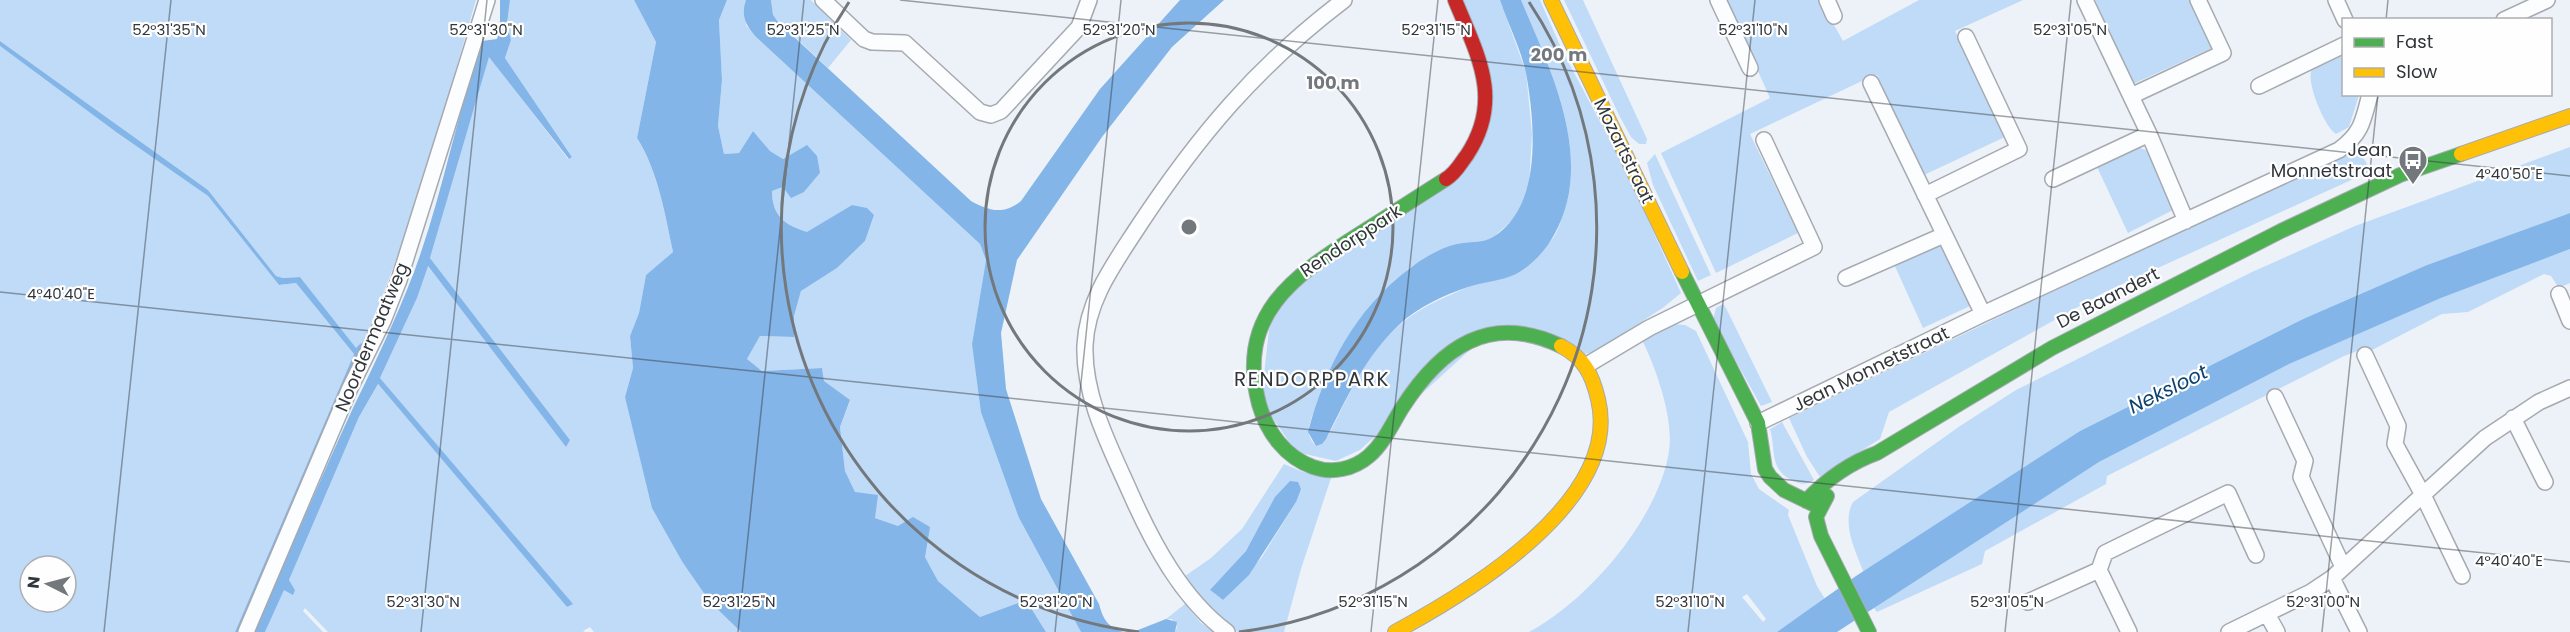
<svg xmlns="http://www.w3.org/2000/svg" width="2570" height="632" viewBox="0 0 2570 632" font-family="Poppins,sans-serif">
<rect width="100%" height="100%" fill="#edf2f8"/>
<path fill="#bfdbf8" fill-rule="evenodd" d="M 0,0 L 476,0 C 442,116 411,234 362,345 L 356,349 L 300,277 L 283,278 L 276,276 L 208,190 L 0,41 Z
M 510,0 L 634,0 L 656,42 L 637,138 C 658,172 665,214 673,252 L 646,275 L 639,313 L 630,336 L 633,368 L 625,397 L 683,563 L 710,602 L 741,632 L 594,632 L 590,627 L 583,631 L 585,632 L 328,632 L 305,608 L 303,611 L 323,632 L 265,632 L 284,589 L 295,590 L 289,580 L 359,417 L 378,384 L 567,607 L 572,604 L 380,378 L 417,298 L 427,265 L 566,446 L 570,440 L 430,258 L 489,56 L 568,159 L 572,157 L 505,58 L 511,40 L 507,24 Z
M 727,0 L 746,0 L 746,25 L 755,36 L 980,244 L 986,260 L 972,344 L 1019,518 L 1081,632 L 1046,632 L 1026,600 L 980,617 L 938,581 L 925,557 L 898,526 L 875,518 L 855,492 L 845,471 L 840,427 L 850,401 L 824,381 L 822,368 L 762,371 L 747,359 L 760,336 L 794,337 L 794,316 L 801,291 L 837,268 L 865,241 L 874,215 L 852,205 L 807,233 C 785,224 772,216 772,191 L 783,187 L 804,192 L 820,173 L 806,146 L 783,159 L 770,151 L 753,131 L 739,153 L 724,154 L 718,126 L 722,80 L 719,20 Z
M 771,0 L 811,0 L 851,40 L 828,68 L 773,16 Z
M 1463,0 L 1500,0 L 1526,72 L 1532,134 L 1529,185 L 1521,206 L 1514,219 L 1491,239 L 1479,243 L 1458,244 L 1436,252 L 1408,269 L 1312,416 C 1308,429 1306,436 1316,446 L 1322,444 C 1332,431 1338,415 1346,400 C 1360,373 1378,342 1402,323 C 1421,307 1443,298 1466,288 C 1493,276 1521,261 1546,245 C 1554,241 1559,227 1562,218 C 1589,145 1549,67 1521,0 L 1540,0 L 1562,50 L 1624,167 L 1681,293 L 1664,307 L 1595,352 L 1584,354 L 1494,328 L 1360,450 L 1336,461 L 1296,452 L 1261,401 L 1270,321 L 1302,280 L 1446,188 L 1486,132 Z
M 1564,0 L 1583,0 L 1647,139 L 1646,144 L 1639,144 L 1631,137 L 1620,117 Z
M 1726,0 L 1820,0 L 1843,41 L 1919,0 L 2023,0 L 1955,31 L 2007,136 L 1924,175 L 1877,75 L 1862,81 L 1750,134 L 1798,233 L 1716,273 L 1661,153 L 1770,98 Z
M 2095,0 L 2194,0 L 2214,47 L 2133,84 Z
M 0,46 L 116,132 L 208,196 L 279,285 L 296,283 L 354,354 L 235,632 L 0,632 ZM 30,566 L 66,566 L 66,602 L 30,602 Z
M 2343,54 L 2344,94 L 2359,95 L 2349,127 L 2336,134 C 2325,128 2305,81 2312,69 Z
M 2137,147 L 2149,151 L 2175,209 L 2128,233 L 2097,167 Z
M 2570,147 L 2570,213 L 2427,265 L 2303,319 L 2080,431 L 1864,573 C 1856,552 1841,524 1853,502 L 1960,426 L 2016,390 L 2135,330 L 2252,272 L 2355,226 Z
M 2351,148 L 2355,152 L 2359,150 L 2371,171 L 2105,292 L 1889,412 L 1880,439 L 1820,477 L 1807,457 L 1789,418 Z
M 1655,154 L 1711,275 L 1698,281 L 1653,185 L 1647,163 Z
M 1937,245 L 1943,248 L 1970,306 L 1923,328 L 1893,262 Z
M 2570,249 L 2570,283 L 2559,288 L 2551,276 L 2544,274 L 2468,312 L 2442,314 L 2372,350 L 2363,349 L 2344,356 L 2107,476 L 2106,484 L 1985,551 L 1982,564 L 1877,612 L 1873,607 L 2099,462 L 2288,364 L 2441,298 Z
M 1723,304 L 1726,308 L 1772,402 L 1761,406 L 1713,320 L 1716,308 Z
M 1673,324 L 1685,325 L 1696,331 L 1748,442 L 1751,474 L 1759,489 L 1789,510 L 1788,515 L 1817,586 L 1825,599 L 1777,632 L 1529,632 C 1588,601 1659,518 1669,451 C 1674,419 1656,368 1642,340 ZM 1747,594 L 1766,619 L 1763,622 L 1742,597 Z
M 1782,422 L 1814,480 C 1804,486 1801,484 1791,480 C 1769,469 1776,449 1770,429 Z
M 1284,464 L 1303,472 L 1331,478 L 1301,569 L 1284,632 L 1238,632 L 1206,603 L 1185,576 L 1211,558 L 1242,529 ZM 1296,502 L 1262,557 L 1223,600 L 1211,591 L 1246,551 L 1261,526 Z
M 1185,604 L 1201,623 L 1214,632 L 1175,632 L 1177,627 L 1172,619 L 1166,619 Z"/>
<path fill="#83b5e8" d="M 500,0 L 510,0 L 507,24 L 511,40 L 505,58 L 572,157 L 569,159 L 489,57 L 430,258 L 570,440 L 566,447 L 428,266 L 417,298 L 380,378 L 573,604 L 567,607 L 378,384 L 359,417 L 289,580 L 295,590 L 293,595 L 284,590 L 265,632 L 254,632 C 287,558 319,482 353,408 C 375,363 396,319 414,272 C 442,197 456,117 482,41 L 497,39 L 500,28 Z
M 634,0 L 727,0 L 719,20 L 722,80 L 718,126 L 724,154 L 739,153 L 753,131 L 770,151 L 783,159 L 807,145 L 817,156 L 820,173 L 804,192 L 791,198 L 783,187 L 772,191 C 772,216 785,225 807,232 L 852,205 L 867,208 L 874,215 L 865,241 L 837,268 L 801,291 L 794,316 L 794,337 L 760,336 L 747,359 L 762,371 L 822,368 L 824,381 L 850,400 L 840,427 L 845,471 L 855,492 L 878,495 L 875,518 L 898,526 L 913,517 L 930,527 L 925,557 L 938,581 L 980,617 L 1026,600 L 1046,632 L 741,632 L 710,602 L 683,563 L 652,508 L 625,397 L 633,368 L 630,336 L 639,313 L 646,275 L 673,252 C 665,214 658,171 637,138 L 656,42 Z
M 746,0 L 771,0 L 773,15 L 779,23 L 971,201 C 989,211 1004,215 1021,201 L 1100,89 L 1180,0 L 1224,0 L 1172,47 L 1102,137 L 1017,260 L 1001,333 L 1006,389 L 1041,499 L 1099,604 C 1103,619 1108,628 1124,632 L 1081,632 L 1019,518 L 981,412 L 972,344 L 986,260 L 980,244 L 755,36 C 745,24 741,15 746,0 Z
M 1500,0 L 1521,0 C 1551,71 1596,160 1554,235 C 1546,250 1531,266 1516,274 C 1502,281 1483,282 1468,287 C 1444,295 1418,307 1400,324 C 1366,355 1346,399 1326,439 L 1322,444 L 1316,446 L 1308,432 C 1326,366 1354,311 1409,269 C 1423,258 1440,248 1457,244 C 1469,241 1481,244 1493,237 C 1543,207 1535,123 1526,73 C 1521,49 1508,24 1500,0 Z
M 0,41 L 208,190 L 276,276 L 283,278 L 300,277 L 356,348 L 361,343 L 364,346 L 241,632 L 235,632 L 354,354 L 296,283 L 279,285 L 208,196 L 116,132 L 0,46 Z
M 2570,213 L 2570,249 L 2441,298 L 2289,364 L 2099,462 L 1837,632 L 1777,632 L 1856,576 L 2080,431 L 2303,319 L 2427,265 Z
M 1290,481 L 1298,482 L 1301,489 L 1296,502 L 1249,575 L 1223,600 L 1210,590 L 1246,551 L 1275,497 Z
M 1166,619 L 1177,622 L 1175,632 L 1133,632 Z"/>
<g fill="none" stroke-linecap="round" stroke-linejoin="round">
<g stroke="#a6aab0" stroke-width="18">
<path id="street" d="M 823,0 L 864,39 L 872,42 L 905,43 L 980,112 L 991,115 L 1001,111 L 1079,27 L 1089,0
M 1718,0 L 1750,68
M 1827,0 L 1834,16
M 2085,0 L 2149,134 L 2186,221
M 2336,0 L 2345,20
M 2504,20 L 2547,0
M 1871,83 L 1983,314
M 2259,86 L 2344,45
M 2131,96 L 2223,53 L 2198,0
M 2053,179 L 2149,134
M 1925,195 L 2019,149 L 1966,37
M 1846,278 L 1944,235
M 2559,294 L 2570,321
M 2365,355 L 2398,426 L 2395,444 L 2423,495 L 2462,576
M 1587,365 L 1649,328 L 1814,247 L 1764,140
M 2275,397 L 2305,461 L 2301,477 L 2343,567
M 2513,418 L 2545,482
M 1758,423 L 1983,314 L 2339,150 C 2362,133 2363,121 2370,94
M 2099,570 L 2129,632
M 2332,578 L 2359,632
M 2028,602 L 2099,570 L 2105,553 L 2228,493 L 2256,555
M 2267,614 L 2277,632
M 246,632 L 350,388 L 383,321 L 399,280 L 487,0
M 1227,632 C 1182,599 1152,542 1130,492 C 1110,447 1083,396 1085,345 C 1087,300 1114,264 1138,227 C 1198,136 1257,66 1344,0
M 2229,632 L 2311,592 L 2332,578 L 2485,438 L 2539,402 L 2570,388"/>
</g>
<g stroke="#a6aab0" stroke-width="16">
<path id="fast" d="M 1446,179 C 1416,198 1387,217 1358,235 C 1292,277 1236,316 1259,404 C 1267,432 1285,457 1313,467 C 1332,474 1354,469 1369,456 C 1384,443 1392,424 1402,408 C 1441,347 1490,312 1561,346
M 1682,272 L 1758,423 L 1765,469 L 1770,477 L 1784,490 L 1819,507
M 1827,496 L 1816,517 L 1821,536 L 1869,632
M 1806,501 C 1826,480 1849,463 1877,453 L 2052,348 L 2281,231 L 2400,175 L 2461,154"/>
</g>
<g stroke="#a6aab0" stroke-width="16">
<path id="slow" d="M 1551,0 L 1682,272
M 2461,154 L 2570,116
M 1395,632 C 1469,592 1623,500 1598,399 C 1592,374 1584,358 1561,346"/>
</g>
<g stroke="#a6aab0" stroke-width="16">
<path id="jam" d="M 1446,179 C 1456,173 1460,164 1467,155 C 1504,99 1477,54 1455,0"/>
</g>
<use href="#street" stroke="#fcfdfe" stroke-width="15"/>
<use href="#fast" stroke="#4caf50" stroke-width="14"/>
<use href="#slow" stroke="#ffc107" stroke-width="14"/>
<use href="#jam" stroke="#c62828" stroke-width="14"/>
</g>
<path fill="none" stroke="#31363b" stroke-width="1.5" stroke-opacity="0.45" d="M 900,0 L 2570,176M 2386,20 L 2388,0M 0,292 L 2570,562M 104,632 L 171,0M 421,632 L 487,0M 738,632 L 804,0M 1055,632 L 1121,0M 1371,632 L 1438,0M 1688,632 L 1755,0M 2005,632 L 2071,0M 2322,632 L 2378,94"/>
<g fill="none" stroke="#73787d" stroke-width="3">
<circle cx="1189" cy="227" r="204"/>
<path d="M1139 632A408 408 0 0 1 849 2M1529 2A408 408 0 0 1 1239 632"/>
</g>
<defs>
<g id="bus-pin" transform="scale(1.5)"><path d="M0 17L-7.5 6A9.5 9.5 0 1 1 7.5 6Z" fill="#73787d" stroke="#fefefe"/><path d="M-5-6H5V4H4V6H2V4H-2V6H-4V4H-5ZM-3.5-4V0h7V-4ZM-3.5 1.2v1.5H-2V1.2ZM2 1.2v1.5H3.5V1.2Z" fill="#fff"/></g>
</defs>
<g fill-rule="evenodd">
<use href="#bus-pin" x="2413" y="160"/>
</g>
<g text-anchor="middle" stroke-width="4.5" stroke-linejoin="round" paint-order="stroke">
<g font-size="18" fill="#31363b" stroke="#fefefe" text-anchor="end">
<text x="2392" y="156">Jean<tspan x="2392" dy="21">Monnetstraat</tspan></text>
</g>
<g font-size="18" fill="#31363b" stroke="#fefefe">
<text transform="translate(1624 151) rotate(64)" y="6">Mozartstraat</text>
<text transform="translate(1351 241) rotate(-33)" y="6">Rendorppark</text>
<text transform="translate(2108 298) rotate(-27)" y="6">De Baandert</text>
<text transform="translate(372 337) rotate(-67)" y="6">Noordermaatweg</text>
<text transform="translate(1871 369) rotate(-26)" y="6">Jean Monnetstraat</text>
</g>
<g font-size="20" letter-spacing="1.5" fill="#31363b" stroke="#fefefe">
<text x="1312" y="386">RENDORPPARK</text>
</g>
<g font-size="20" font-style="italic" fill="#0e426f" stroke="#fefefe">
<text transform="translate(2168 389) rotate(-26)" y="7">Neksloot</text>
</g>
</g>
<g font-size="15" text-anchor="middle" fill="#31363b" stroke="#fefefe" stroke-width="4.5" stroke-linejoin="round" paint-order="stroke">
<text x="169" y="35">52°31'35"N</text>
<text x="486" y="35">52°31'30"N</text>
<text x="803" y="35">52°31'25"N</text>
<text x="1119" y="35">52°31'20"N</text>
<text x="1436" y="35">52°31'15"N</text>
<text x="1753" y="35">52°31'10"N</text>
<text x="2070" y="35">52°31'05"N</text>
<text x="2509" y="179">4°40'50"E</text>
<text x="61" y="299">4°40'40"E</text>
<text x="2509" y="566">4°40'40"E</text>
<text x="423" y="607">52°31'30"N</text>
<text x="739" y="607">52°31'25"N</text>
<text x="1056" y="607">52°31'20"N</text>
<text x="1373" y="607">52°31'15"N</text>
<text x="1690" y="607">52°31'10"N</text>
<text x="2007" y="607">52°31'05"N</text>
<text x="2323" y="607">52°31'00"N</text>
</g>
<circle cx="1189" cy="227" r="9" fill="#73787d" stroke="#fefefe" stroke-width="3"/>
<g font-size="18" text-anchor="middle" font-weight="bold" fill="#73787d" stroke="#fefefe" stroke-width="4.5" stroke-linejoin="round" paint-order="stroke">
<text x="1559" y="61">200 m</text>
<text x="1333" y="89">100 m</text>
</g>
<rect x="2342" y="18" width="210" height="78" fill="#fefefe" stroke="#acaeb0" stroke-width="1.5"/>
<rect x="2354" y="38" width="30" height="9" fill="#4caf50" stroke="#acaeb0" stroke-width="1.5"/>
<text x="2396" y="48" font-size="18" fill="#31363b">Fast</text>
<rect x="2354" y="68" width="30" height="9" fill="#ffc107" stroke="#acaeb0" stroke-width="1.5"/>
<text x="2396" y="78" font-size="18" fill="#31363b">Slow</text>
<g transform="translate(48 584) rotate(276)"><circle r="28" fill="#fefefe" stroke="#acaeb0" stroke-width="1.5"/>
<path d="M0-4.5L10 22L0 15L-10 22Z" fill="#73787d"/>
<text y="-9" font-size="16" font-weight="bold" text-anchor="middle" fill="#31363b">N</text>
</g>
</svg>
